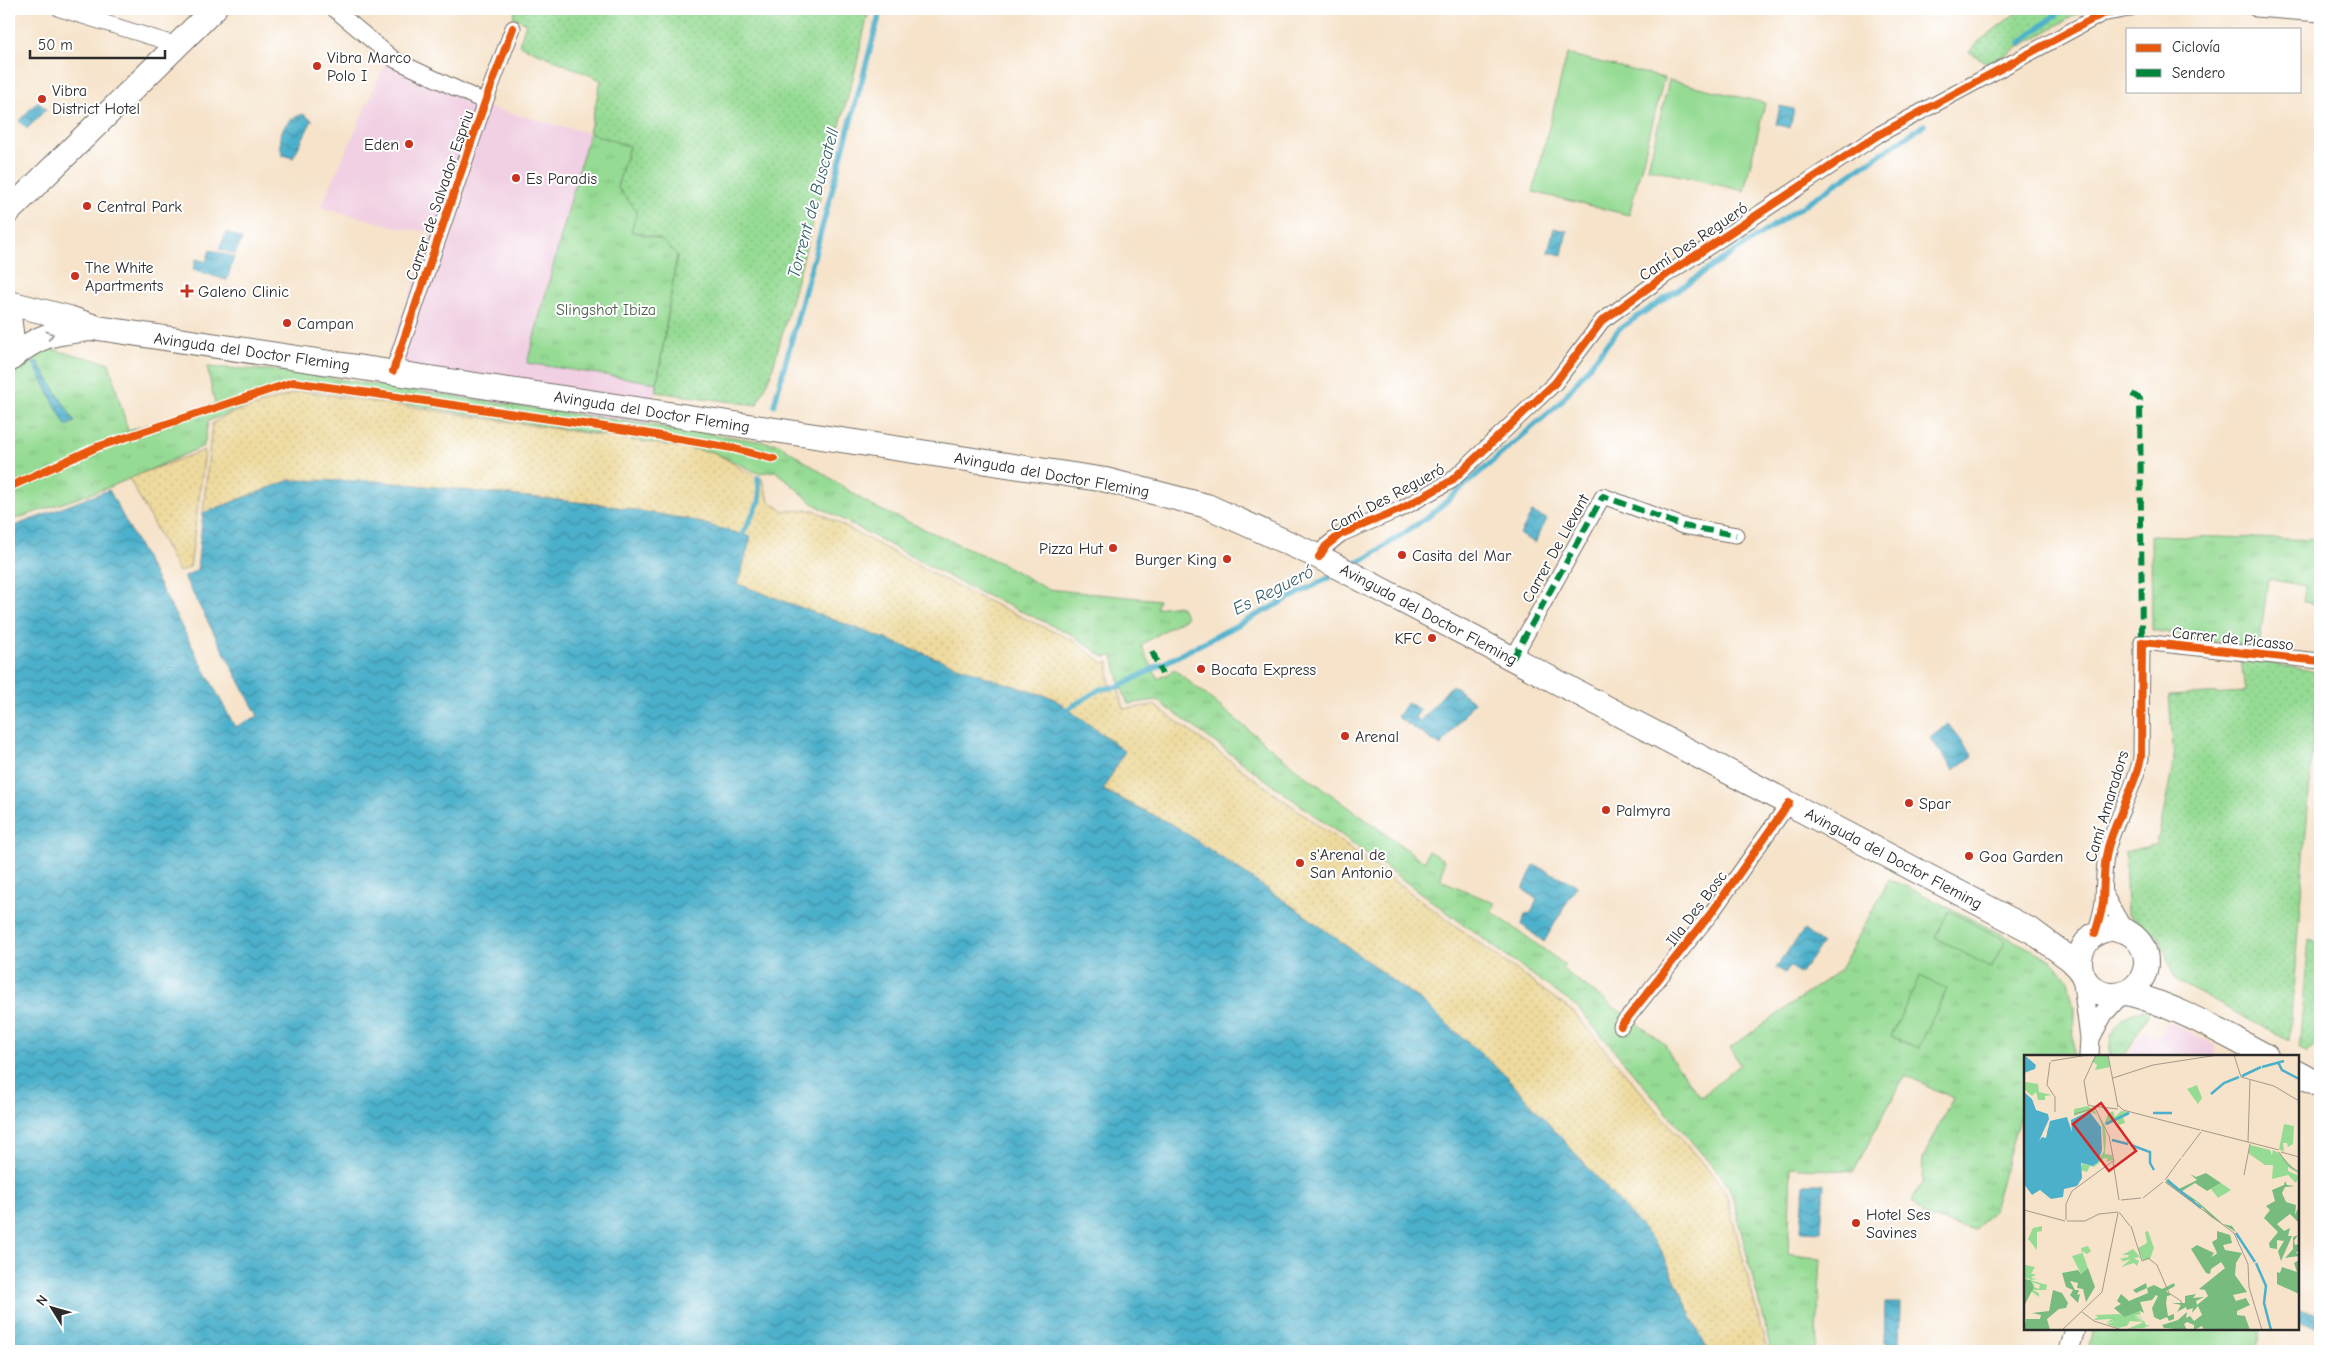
<svg xmlns="http://www.w3.org/2000/svg" width="2329" height="1360" viewBox="0 0 2329 1360" font-family="'Comic Neue',sans-serif">
<defs>
<pattern id="grass-dots" width="8" height="8" patternUnits="userSpaceOnUse" patternTransform="scale(1.25)"><rect width="8" height="8" fill="#96db94"/><path d="M2 2h.1M6 6h.1" fill="none" stroke="#81bc80" stroke-width="1.8" stroke-linecap="round"/></pattern>
<pattern id="sand-dots" width="8" height="8" patternUnits="userSpaceOnUse" patternTransform="scale(1.25)"><rect width="8" height="8" fill="#eeda9e"/><path d="M2 2h.1M6 6h.1" fill="none" stroke="#cb8" stroke-width="1.8" stroke-linecap="round"/></pattern>
<pattern id="park-tufts" width="24" height="20" patternUnits="userSpaceOnUse" patternTransform="scale(1.25)"><rect width="24" height="20" fill="#96db94"/><path d="M3 7l-1-3M5 7V3M7 7l1-3M15 17l-1-3M17 17v-4M19 17l1-3" fill="none" stroke="#81bc80"/></pattern>
<pattern id="water-waves" width="16" height="10" patternUnits="userSpaceOnUse" patternTransform="scale(1.25)"><rect width="16" height="10" fill="#4cb0cb"/><path d="M0 5q4-4 8 0t8 0" fill="none" stroke="#3f8fa5"/></pattern>
</defs>
<rect width="100%" height="100%" fill="#fff"/>
<filter id="ink" filterUnits="userSpaceOnUse"><feTurbulence type="fractalNoise" baseFrequency=".02" numOctaves="2"/><feDisplacementMap in="SourceGraphic" scale="10" xChannelSelector="R" yChannelSelector="G"/><feConvolveMatrix kernelMatrix="1 2 1 2 8 2 1 2 1" color-interpolation-filters="sRGB"/></filter>
<filter id="wash" filterUnits="userSpaceOnUse"><feTurbulence type="fractalNoise" baseFrequency=".0096" numOctaves="4" result="noise"/><feDisplacementMap in="SourceGraphic" scale="20" xChannelSelector="R" yChannelSelector="G"/><feGaussianBlur stdDeviation="1.12" result="paint"/><feColorMatrix in="noise" values="0 0 0 0 0 0 0 0 0 0 0 0 0 0 0 0 0 1.4 0 .05"/><feComposite in="paint" operator="in"/></filter>
<g filter="url(#wash)">
<rect width="100%" height="100%" fill="#f6e3ca"/>
<path fill="#f1d0e3" d="M 385,64 L 478,105 L 589,133 L 629,146 L 677,255 L 656,392 L 646,425 L 377,385 L 432,232 L 405,229 L 321,207 Z
M 2167,1021 L 2215,1045 L 2214,1056 L 2129,1056 L 2143,1030 L 2158,1038 Z"/>
<path fill="url(#grass-dots)" stroke="#608360" d="M 516,9 L 869,9 L 856,67 L 771,374 L 757,405 L 656,392 L 677,255 L 662,240 L 631,231 L 637,211 L 617,187 L 629,146 L 589,133 L 601,80 L 519,45 L 526,23 L 513,17 Z
M 2021,9 L 2086,9 L 1989,64 L 1969,52 L 1978,42 Z
M 2241,658 L 2319,672 L 2289,1041 L 2176,981 L 2159,937 L 2127,914 L 2125,852 L 2157,844 L 2174,760 L 2169,696 L 2245,692 Z
M 2309,940 L 2320,943 L 2320,1039 L 2306,1053 L 2299,1048 Z"/>
<path fill="url(#sand-dots)" stroke="#8c8264" d="M 301,391 L 713,452 C 729,460 746,473 762,479 L 770,503 L 785,511 L 814,510 L 965,591 L 1074,641 L 1103,663 L 1109,662 L 1109,684 L 1118,687 L 1124,709 L 1154,705 L 1573,1012 L 1725,1190 L 1767,1351 L 1708,1351 L 1660,1248 L 1421,1001 L 1299,911 L 1175,826 L 1102,789 L 1125,751 L 1053,698 L 995,680 L 738,584 L 687,519 L 605,505 L 376,481 L 203,513 L 212,424 L 225,416 Z
M 205,450 L 190,567 L 179,572 L 129,478 Z"/>
<path fill="url(#park-tufts)" stroke="#608360" d="M 589,133 L 629,146 L 617,187 L 637,211 L 631,231 L 662,240 L 677,255 L 657,383 L 527,363 Z
M 51,349 L 109,363 L 128,431 L 215,404 L 207,367 L 284,371 L 779,444 L 872,506 L 1001,563 L 1047,589 L 1159,600 L 1156,608 L 1179,605 L 1187,617 L 1141,645 L 1158,679 L 1175,670 L 1303,774 L 1424,862 L 1428,851 L 1444,860 L 1441,880 L 1496,904 L 1491,911 L 1565,965 L 1562,969 L 1665,1044 L 1672,1059 L 1701,1097 L 1740,1064 L 1730,1048 L 1840,970 L 1889,880 L 1904,885 L 2052,960 L 2068,980 L 2074,1009 L 2073,1056 L 2025,1056 L 2025,1105 L 2022,1108 L 1993,1210 L 1975,1230 L 1923,1216 L 1912,1200 L 1922,1183 L 1923,1158 L 1953,1098 L 1905,1075 L 1853,1172 L 1791,1167 L 1788,1254 L 1821,1259 L 1816,1351 L 1771,1351 L 1730,1187 L 1578,1008 L 1157,700 L 1128,704 L 1119,680 L 1113,656 L 1104,657 L 1073,635 L 970,588 L 814,504 L 776,471 L 758,473 L 713,452 L 297,387 L 208,421 L 204,446 L 110,487 L 9,521 L 9,378 C 22,362 31,353 51,349 Z
M 2151,535 L 2320,540 L 2320,604 L 2303,602 L 2305,586 L 2268,579 L 2259,649 L 2152,630 Z
M 2151,1009 L 2125,1056 L 2110,1056 C 2108,1025 2122,1012 2151,1009 Z"/>
<path fill="#96db94" stroke="#608360" d="M 1567,54 L 1664,78 L 1629,215 L 1533,192 Z
M 1669,80 L 1765,103 L 1744,191 L 1648,168 Z
M 1949,911 L 2006,941 L 1991,968 L 1935,937 Z
M 1920,976 L 1947,989 L 1918,1049 L 1891,1036 Z
M 2093,1329 L 2260,1329 L 2258,1351 L 2088,1351 Z"/>
<path fill="url(#water-waves)" stroke="#3c6e7b" d="M 38,101 L 46,109 L 27,129 L 19,121 Z
M 1780,106 L 1794,109 L 1790,128 L 1776,124 Z
M 303,114 L 312,120 L 293,158 L 282,155 C 278,135 281,121 303,114 Z
M 1554,228 L 1567,231 L 1562,255 L 1548,252 Z
M 227,232 L 242,240 L 235,254 L 219,249 Z
M 210,250 L 234,257 L 227,280 L 193,270 L 196,259 L 206,262 Z
M 37,361 L 75,422 L 66,426 L 33,363 Z
M 290,480 L 376,481 L 605,505 L 687,519 L 751,537 L 738,584 L 995,680 L 1053,698 L 1125,751 L 1103,790 L 1175,826 L 1299,911 L 1421,1001 L 1505,1075 L 1660,1248 L 1708,1351 L 9,1351 L 9,528 L 109,490 L 235,727 L 258,716 L 184,577 L 197,570 L 203,513 Z
M 1532,512 L 1547,519 L 1535,543 L 1520,535 Z
M 1452,685 L 1474,702 L 1441,746 L 1397,717 L 1407,702 L 1420,710 L 1415,718 L 1420,721 Z
M 1948,724 L 1973,756 L 1954,770 L 1930,738 Z
M 1534,865 L 1577,885 L 1544,942 L 1522,925 L 1525,914 L 1531,913 L 1537,900 L 1523,889 Z
M 1804,930 L 1822,944 L 1800,974 L 1790,966 L 1785,973 L 1776,967 Z
M 1804,1184 L 1824,1184 L 1821,1232 L 1801,1231 Z
M 1885,1303 L 1900,1303 L 1899,1350 L 1887,1350 L 1887,1341 L 1884,1341 Z
M 2298,1311 L 2320,1314 L 2320,1328 L 2298,1324 Z"/>
<g fill="none" stroke-linecap="round" stroke-linejoin="round">
<path stroke="#4cb0cb" stroke-width="5.5" d="M 2020,43 L 2063,9
M 774,405 L 881,9
M 742,535 L 760,500 L 758,478
M 1351,566 L 1367,558 L 1428,517 L 1559,404 L 1619,329 L 1924,125
M 1068,709 L 1100,689 L 1118,687 L 1336,574"/>
</g>
</g>
<g filter="url(#ink)">
<g fill="none" stroke-linecap="round" stroke-linejoin="round">
<g stroke="#726b63" stroke-width="17">
<path id="minor" d="M 60,9 L 177,45
M 334,9 L 395,60 L 485,102
M 2256,9 L 2320,14
M 393,371 L 485,102 L 513,28
M 1319,557 L 1326,546 L 1341,534 L 1401,509 L 1451,481 L 1555,383 L 1602,321 L 1666,275 L 1878,135 L 2102,14 L 2129,9
M 1513,658 L 1603,496 L 1683,526 L 1736,535
M 2104,893 L 2126,931
M 2095,934 C 2098,923 2102,912 2103,901 C 2104,882 2103,865 2108,847 C 2117,816 2134,789 2141,758 L 2142,642 L 2320,661
M 1621,1026 L 1712,912 L 1789,803"/>
</g>
<g stroke="#726b63" stroke-width="21">
<path id="tertiary" d="M 2082,976 L 2090,1038 L 2089,1056
M 2090,1038 L 2103,1014 L 2120,995
M 2069,1351 L 2075,1329"/>
</g>
<g stroke="#726b63" stroke-width="26">
<path id="primary" d="M 9,211 L 214,9
M 9,303 L 69,318 L 98,328 L 1106,480 L 1207,506 L 1319,557 L 2032,931 L 2070,959 L 2079,968
M 9,316 L 12,340 L 9,355
M 9,360 C 38,334 54,333 91,329
M2080 962a33 33 0 1 1 66 0a33 33 0 1 1-66 0Z
M 2127,993 C 2177,1006 2221,1032 2266,1056
M 2298,1073 L 2320,1085"/>
</g>
<use href="#minor" stroke="#fff" stroke-width="15"/>
<use href="#tertiary" stroke="#fff" stroke-width="19"/>
<use href="#primary" stroke="#fff" stroke-width="24"/>
<path stroke="#00873e" stroke-width="6" stroke-dasharray="12 6" stroke-linecap="butt" d="M 2132,394 L 2140,399 L 2142,642
M 1152,651 L 1162,674
M 1513,658 L 1603,496 L 1683,526 L 1736,535"/>
<g stroke="#fff" stroke-width="11">
<path id="cycleway" d="M 393,371 L 485,102 L 513,28
M 9,487 L 97,447 L 293,382 L 626,430 L 732,448 L 774,459
M 1319,557 L 1326,546 L 1341,534 L 1401,509 L 1451,481 L 1555,383 L 1602,321 L 1666,275 L 1878,135 L 2102,14 L 2129,9
M 2095,934 C 2098,923 2102,912 2103,901 C 2104,882 2103,865 2108,847 C 2117,816 2134,789 2141,758 L 2142,642 L 2320,661
M 1621,1026 L 1712,912 L 1789,803"/>
</g>
<use href="#cycleway" stroke="#e8590c" stroke-width="8"/>
</g>
<defs><path id="oneway-chevron" d="M-2-3.5L2.5 0L-2 3.5" fill="none" stroke-width="1.6" stroke-linecap="round" stroke-linejoin="round" transform="scale(1.25)"/></defs>
<use stroke="#a0a0a0" href="#oneway-chevron" transform="translate(50 335) rotate(-15)"/>
</g>
<g fill="#c8321e" stroke="#fff" stroke-width="2">
<circle cx="317" cy="66" r="5"/>
<circle cx="42" cy="99" r="5"/>
<circle cx="409" cy="144" r="5"/>
<circle cx="516" cy="178" r="5"/>
<circle cx="87" cy="206" r="5"/>
<circle cx="75" cy="276" r="5"/>
<path d="M184.5 283.5h5v5h5v5h-5v5h-5v-5h-5v-5h5z"/>
<circle cx="287" cy="323" r="5"/>
<circle cx="1113" cy="548" r="5"/>
<circle cx="1402" cy="555" r="5"/>
<circle cx="1227" cy="559" r="5"/>
<circle cx="1432" cy="638" r="5"/>
<circle cx="1201" cy="669" r="5"/>
<circle cx="1345" cy="736" r="5"/>
<circle cx="1909" cy="803" r="5"/>
<circle cx="1606" cy="810" r="5"/>
<circle cx="1969" cy="856" r="5"/>
<circle cx="1300" cy="863" r="5"/>
<circle cx="1856" cy="1223" r="5"/>
</g>
<g text-anchor="middle" stroke-width="4" stroke-linejoin="round" paint-order="stroke">
<g font-size="16" fill="#2b2b2b" stroke="#fff" text-anchor="start">
<text x="327" y="63">Vibra Marco<tspan x="327" dy="18">Polo I</tspan></text>
<text x="52" y="96">Vibra<tspan x="52" dy="18">District Hotel</tspan></text>
<text x="399" y="150" text-anchor="end">Eden</text>
<text x="526" y="184">Es Paradis</text>
<text x="97" y="212">Central Park</text>
<text x="85" y="273">The White<tspan x="85" dy="18">Apartments</tspan></text>
<text x="198" y="297">Galeno Clinic</text>
<text x="297" y="329">Campan</text>
<text x="1103" y="554" text-anchor="end">Pizza Hut</text>
<text x="1412" y="561">Casita del Mar</text>
<text x="1217" y="565" text-anchor="end">Burger King</text>
<text x="1422" y="644" text-anchor="end">KFC</text>
<text x="1211" y="675">Bocata Express</text>
<text x="1355" y="742">Arenal</text>
<text x="1919" y="809">Spar</text>
<text x="1616" y="816">Palmyra</text>
<text x="1310" y="860">s'Arenal de<tspan x="1310" dy="18">San Antonio</tspan></text>
<text x="1979" y="862">Goa Garden</text>
<text x="1866" y="1220">Hotel Ses<tspan x="1866" dy="18">Savines</tspan></text>
</g>
<g font-size="16" fill="#2b2b2b" stroke="#fff">
<text transform="translate(439 195) rotate(-71)" y="6">Carrer de Salvador Espriu</text>
<text transform="translate(1693 241) rotate(-34)" y="6">Camí Des Regueró</text>
<text transform="translate(252 351) rotate(8)" y="6">Avinguda del Doctor Fleming</text>
<text transform="translate(652 411) rotate(9)" y="6">Avinguda del Doctor Fleming</text>
<text transform="translate(1052 474) rotate(10)" y="6">Avinguda del Doctor Fleming</text>
<text transform="translate(1387 497) rotate(-28)" y="6">Camí Des Regueró</text>
<text transform="translate(1555 548) rotate(-61)" y="6">Carrer De Llevant</text>
<text transform="translate(1429 614) rotate(28)" y="6">Avinguda del Doctor Fleming</text>
<text transform="translate(2233 638) rotate(6)" y="6">Carrer de Picasso</text>
<text transform="translate(2106 806) rotate(-73)" y="6">Camí Amaradors</text>
<text transform="translate(1894 858) rotate(28)" y="6">Avinguda del Doctor Fleming</text>
<text transform="translate(1696 908) rotate(-53)" y="6">Illa Des Bosc</text>
</g>
<g font-size="16" fill="#4b604a" stroke="#fff">
<text x="606" y="315">Slingshot Ibiza</text>
</g>
<g font-size="18" font-style="italic" fill="#38606b" stroke="#fff">
<text transform="translate(813 203) rotate(-75)" y="6">Torrent de Buscatell</text>
<text transform="translate(1273 590) rotate(-27)" y="6">Es Regueró</text>
</g>
</g>
<g transform="translate(2024 1055)">
<rect width="275" height="275" fill="#f6e3ca"/>
<path d="M 84,0 L 86,12 L 71,15 L 73,10 L 68,6 L 72,1 ZM 5,26 L 2,27 L 14,29 L 15,37 L 28,40 L 21,41 L 21,45 L 14,45 L 12,37 L 8,41 L 0,34 L 0,28 ZM 173,30 L 178,43 L 174,49 L 163,34 ZM 89,56 L 91,62 L 97,56 L 106,57 L 99,62 L 101,68 L 95,70 L 92,65 L 80,70 L 84,59 ZM 260,69 L 270,71 L 269,89 L 264,92 L 263,88 L 259,88 L 260,97 L 255,94 ZM 226,90 L 246,95 L 248,100 L 249,95 L 255,98 L 275,119 L 264,112 L 264,116 L 275,121 L 272,128 L 264,120 L 248,124 L 249,110 L 241,110 L 224,98 ZM 197,128 L 207,135 L 194,143 L 187,134 ZM 18,171 L 18,176 L 13,177 L 13,195 L 4,184 L 9,173 ZM 124,176 L 130,193 L 126,204 L 119,206 L 114,193 L 123,188 L 121,177 ZM 64,191 L 67,196 L 63,199 L 58,196 L 64,213 L 57,219 L 48,201 L 58,198 L 57,193 ZM 109,194 L 116,202 L 110,203 L 115,206 L 113,211 L 110,208 L 97,212 L 107,204 L 97,207 L 99,205 L 95,204 L 104,202 L 105,200 L 98,200 ZM 1,210 L 11,212 L 7,219 L 12,219 L 7,223 L 13,224 L 6,225 L 23,230 L 22,235 L 9,235 L 15,238 L 15,242 L 7,236 L 10,232 L 15,234 L 16,230 L 8,227 L 11,231 L 6,230 L 6,224 L 0,223 ZM 115,256 L 117,259 L 110,261 L 119,262 L 110,263 L 119,264 L 114,265 L 120,266 L 122,270 L 126,270 L 120,273 L 103,274 L 120,267 L 106,266 L 103,271 L 94,273 L 83,269 L 91,266 L 82,268 L 88,264 L 69,265 L 74,262 L 71,260 L 96,259 L 100,262 L 99,259 Z" fill="#96db94"/>
<path d="M 182,118 L 197,128 L 183,136 L 171,128 L 158,136 L 173,146 L 199,169 L 208,171 L 212,177 L 187,162 L 172,146 L 165,145 L 142,127 L 144,124 L 155,134 L 173,125 L 166,119 L 172,122 ZM 261,126 L 263,130 L 271,131 L 261,132 L 258,138 L 262,147 L 272,150 L 271,160 L 275,151 L 275,168 L 266,159 L 253,169 L 260,176 L 266,173 L 264,181 L 268,181 L 257,206 L 254,196 L 260,186 L 253,185 L 253,194 L 246,193 L 245,188 L 254,177 L 240,163 L 246,155 L 242,151 L 251,146 L 248,135 L 260,130 ZM 193,176 L 206,180 L 208,188 L 199,190 L 201,195 L 218,198 L 212,208 L 211,220 L 223,237 L 209,240 L 212,246 L 222,243 L 224,247 L 226,250 L 213,256 L 213,260 L 221,261 L 226,275 L 180,275 L 178,271 L 170,275 L 170,270 L 163,267 L 160,269 L 163,275 L 140,273 L 138,270 L 154,265 L 163,257 L 162,263 L 166,261 L 170,266 L 178,260 L 174,251 L 168,258 L 169,253 L 163,255 L 162,252 L 153,257 L 157,250 L 148,248 L 161,248 L 161,241 L 172,239 L 169,243 L 180,242 L 172,246 L 173,250 L 184,241 L 181,235 L 175,234 L 201,213 L 197,207 L 187,214 L 186,219 L 182,218 L 167,194 L 173,190 L 190,198 L 187,202 L 191,200 L 193,198 L 188,187 L 193,184 ZM 274,180 L 270,186 L 271,190 L 275,189 L 275,196 L 272,197 L 275,201 L 261,203 L 269,194 L 269,182 ZM 275,205 L 274,216 L 275,239 L 253,229 L 253,217 L 256,218 L 258,212 L 273,217 L 270,208 ZM 64,213 L 71,232 L 62,247 L 59,234 L 53,233 L 54,228 L 46,226 L 51,235 L 55,235 L 53,240 L 56,239 L 54,248 L 46,240 L 49,235 L 42,232 L 38,218 L 54,215 L 57,219 ZM 0,224 L 6,225 L 10,232 L 0,251 ZM 122,228 L 123,233 L 130,230 L 138,234 L 150,228 L 151,231 L 142,236 L 147,240 L 143,241 L 142,248 L 144,261 L 150,259 L 150,264 L 145,266 L 143,262 L 136,265 L 130,262 L 128,253 L 134,241 L 132,240 L 128,245 L 116,247 L 120,258 L 116,256 L 100,262 L 90,253 L 97,249 L 93,246 L 97,239 L 105,246 L 124,238 L 123,233 L 112,238 L 109,235 ZM 29,235 L 38,238 L 44,248 L 42,253 L 35,254 L 23,264 L 26,275 L 0,275 L 2,264 L 16,264 L 17,260 L 8,258 L 25,256 Z" fill="#78bb7e"/>
<path d="M 64,51 L 70,55 L 80,71 L 82,81 L 81,99 L 88,100 L 89,105 L 82,107 L 84,104 L 80,103 L 75,108 L 77,112 L 75,108 L 70,112 L 66,111 L 63,117 L 57,115 L 58,126 L 56,117 L 58,109 L 70,111 L 80,96 L 78,70 L 73,60 L 65,56 L 50,61 L 50,54 Z" fill="#96db94"/>
<path d="M 0,0 L 12,10 L 11,14 L 0,18 ZM 0,37 L 8,44 L 12,55 L 24,59 L 25,64 L 15,86 L 18,82 L 22,83 L 26,66 L 43,62 L 48,77 L 47,65 L 65,56 L 77,72 L 78,95 L 74,107 L 69,111 L 57,108 L 58,123 L 53,131 L 40,134 L 39,142 L 27,144 L 16,135 L 8,140 L 0,129 Z" fill="#4cb0cb"/>
<path fill="none" stroke="#4cb0cb" stroke-width="2.5" d="M 254,7 L 258,15 L 275,24M 238,12 L 260,6M 218,21 L 237,12M 187,39 L 200,28 L 215,22M 129,58 L 148,58M 82,69 L 105,58M 88,85 L 104,89M 0,88 L 11,96 L 22,94 L 25,75M 107,90 L 126,97 L 126,108 L 130,115M 143,125 L 177,153M 212,178 L 231,207M 232,208 L 242,231 L 240,248 L 247,275"/>
<path fill="none" stroke="#a5998a" stroke-width="1" d="M 84,0 L 94,52M 210,0 L 217,22 L 250,31 L 275,46M 27,6 L 64,0M 26,7 L 23,30 L 31,42 L 31,57M 89,23 L 129,10 L 194,0M 94,50 L 99,55 L 176,75M 68,51 L 64,50 L 60,26 L 72,0M 71,53 L 85,81 L 90,107M 72,55 L 68,51 L 94,54M 50,59 L 68,54M 177,75 L 255,95M 224,87 L 226,25M 255,97 L 264,110 L 275,117M 257,97 L 275,102M 158,102 L 177,77M 89,107 L 95,145M 220,120 L 226,89M 141,125 L 157,103M 141,127 L 210,178 L 224,209 L 225,232 L 238,275M 119,143 L 139,127M 97,145 L 117,143M 0,155 L 41,166M 95,157 L 106,171M 42,165 L 42,149 L 48,136 L 89,106M 43,166 L 61,166 L 75,159 L 94,157M 107,171 L 118,206 L 124,203 L 133,210 L 145,238 L 157,246 L 158,254M 58,257 L 70,266 L 98,275M 38,275 L 78,237 L 94,158"/>
<path fill="#d62828" fill-opacity="0.15" stroke="#d62828" stroke-width="2.5" d="M 77,48 L 112,96 L 85,116 L 49,69 Z"/>
<rect width="275" height="275" fill="none" stroke="#2b2b2b" stroke-width="2.5"/>
</g>
<rect width="2329" height="1360" fill="none" stroke="#fff" stroke-width="30"/>
<rect x="2126" y="28" width="175" height="65" fill="#ffffff" stroke="#aaaaaa"/>
<rect x="2136" y="44" width="25" height="8" fill="#e8590c" stroke="#aaaaaa"/>
<text x="2172" y="52" font-size="15" fill="#2b2b2b">Ciclovía</text>
<rect x="2136" y="69" width="25" height="8" fill="#00873e" stroke="#aaaaaa"/>
<text x="2172" y="78" font-size="15" fill="#2b2b2b">Sendero</text>
<g transform="translate(52 1308) rotate(307)" stroke="#ffffff" stroke-width="4" paint-order="stroke">
<path d="M0-4L9 19L0 12L-9 19Z" fill="#2b2b2b"/>
<text y="-8" font-size="14" font-weight="bold" text-anchor="middle" fill="#2b2b2b">N</text>
</g>
<path d="M30 50v8h135v-8" fill="none" stroke="#2b2b2b" stroke-width="2.5"/>
<text x="38" y="50" font-size="15" fill="#2b2b2b" stroke="#ffffff" stroke-width="4" paint-order="stroke">50 m</text>
</svg>
